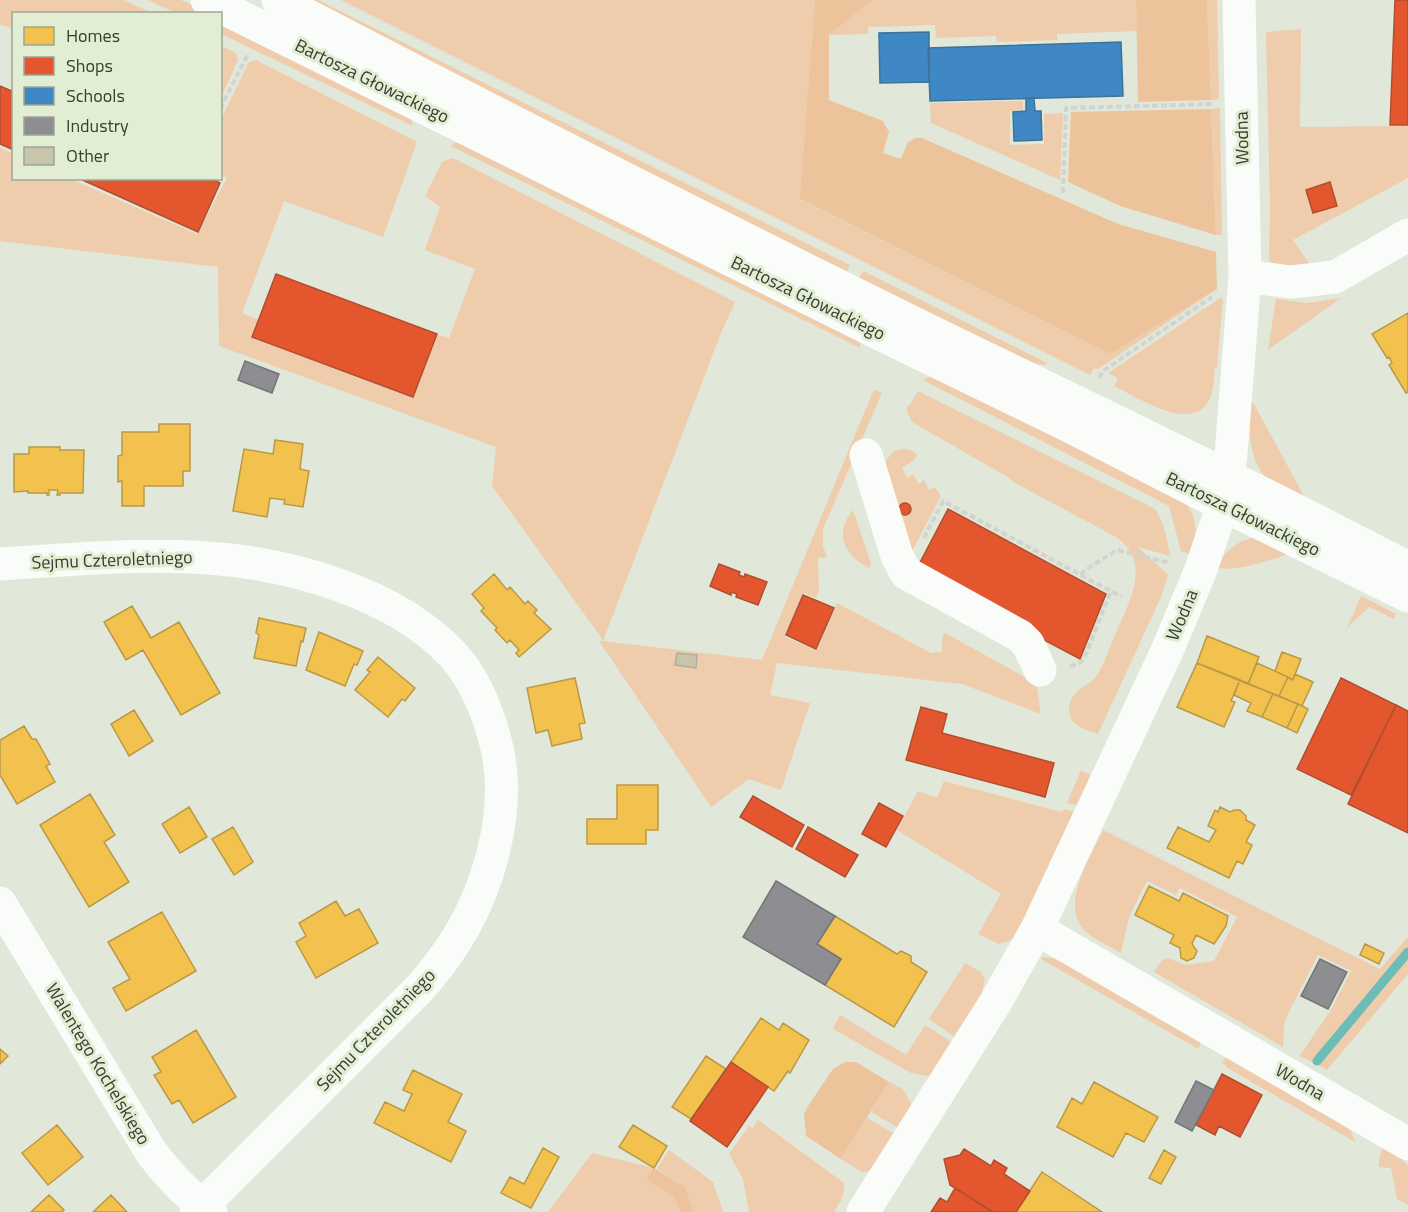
<svg xmlns="http://www.w3.org/2000/svg" width="1408" height="1212" viewBox="0 0 1408 1212" font-family="'Titillium Web',sans-serif">
<rect width="100%" height="100%" fill="#e1e8d9"/>
<path fill="#eeccac" d="M 0,0 L 124,0 L 152,13 L 14,14 L 13,29 L 0,24 Z
M 148,0 L 181,0 L 209,13 L 176,13 Z
M 294,0 L 318,0 L 850,265 L 844,277 Z
M 341,0 L 815,0 L 801,200 L 1110,354 L 1217,289 L 1098,369 L 1094,368 L 1090,375 Z
M 873,0 L 1136,0 L 1137,31 L 1057,34 L 1057,40 L 997,42 L 996,36 L 936,38 L 935,25 L 868,27 L 868,34 L 829,35 Z
M 1207,0 L 1217,0 L 1219,99 L 1211,100 Z
M 220,19 L 410,116 L 413,126 L 221,34 Z
M 1301,29 L 1300,127 L 1408,126 L 1408,178 L 1293,240 L 1313,269 L 1278,270 L 1269,260 L 1270,209 L 1266,32 Z
M 221,46 L 236,53 L 238,60 L 221,98 Z
M 256,60 L 417,142 L 383,237 L 284,201 L 242,313 L 259,320 L 253,337 L 413,397 L 437,334 L 449,338 L 475,269 L 425,250 L 440,207 L 425,196 L 442,162 L 453,158 L 735,302 L 721,333 L 603,641 L 762,660 L 874,389 L 882,393 L 823,529 L 823,546 L 827,557 L 818,558 L 819,591 L 816,598 L 803,593 L 785,637 L 817,650 L 837,603 L 931,653 L 942,652 L 942,636 L 945,633 L 1032,681 L 1037,688 L 1041,714 L 962,684 L 777,663 L 770,695 L 810,703 L 781,790 L 749,779 L 711,807 L 599,641 L 603,641 L 598,633 L 492,486 L 496,447 L 219,346 L 218,267 L 0,241 L 0,148 L 13,154 L 14,178 L 71,179 L 197,234 L 227,178 L 221,175 L 221,119 L 249,62 Z
M 1023,101 L 1023,110 L 1010,111 L 1010,145 L 1044,144 L 1044,114 L 1063,113 L 1060,180 L 931,123 L 930,103 Z
M 1220,108 L 1222,235 L 1216,235 L 1211,109 Z
M 461,142 L 860,341 L 860,348 L 451,146 L 454,143 Z
M 863,271 L 1047,363 L 1045,365 L 1019,360 L 859,278 Z
M 1220,298 L 1223,299 L 1217,367 L 1215,368 C 1214,377 1214,387 1211,396 C 1196,437 1137,397 1114,386 L 1118,378 L 1108,373 Z
M 1341,298 L 1268,350 L 1276,299 L 1307,303 Z
M 935,375 L 1184,500 C 1198,519 1197,533 1192,555 L 1181,551 L 1169,506 L 923,380 Z
M 918,391 L 1155,509 C 1165,524 1167,539 1170,556 L 1138,547 L 1168,575 L 1161,597 L 1098,734 C 1085,730 1070,726 1069,710 C 1069,703 1071,698 1076,693 C 1082,686 1092,683 1097,675 C 1105,663 1110,646 1116,633 C 1129,601 1153,563 1116,537 L 1015,483 L 1006,476 L 912,422 L 907,411 L 907,405 L 909,406 Z
M 1251,402 L 1254,404 L 1306,500 C 1295,495 1281,490 1272,483 C 1248,465 1248,428 1251,402 Z
M 902,449 L 911,450 L 917,455 L 914,460 L 902,468 L 907,478 L 913,474 L 919,484 L 924,480 L 929,490 L 935,487 L 941,496 L 907,561 L 883,464 L 894,451 Z
M 853,510 L 871,563 L 870,568 C 845,557 833,534 853,510 Z
M 1252,538 L 1269,538 L 1292,552 C 1278,559 1229,574 1216,567 C 1225,552 1235,542 1252,538 Z
M 1361,596 L 1396,614 L 1394,619 L 1369,607 L 1347,628 Z
M 1081,770 L 1094,777 L 1081,806 L 1067,803 Z
M 944,781 L 1062,812 L 1064,809 L 1075,812 L 1014,939 L 999,944 L 978,934 L 1001,894 L 897,830 L 918,791 L 937,798 Z
M 1103,830 L 1380,969 L 1408,937 L 1408,974 L 1327,1070 L 1302,1057 L 1299,1057 L 1330,1011 L 1351,971 L 1318,955 L 1287,1016 L 1284,1024 L 1283,1047 L 1154,972 L 1162,960 L 1168,958 L 1186,965 L 1214,961 L 1237,917 L 1180,888 L 1176,895 L 1147,881 L 1129,917 L 1121,953 C 1110,946 1094,940 1085,931 C 1059,904 1091,857 1103,830 Z
M 1043,957 L 1058,959 L 1202,1041 L 1198,1049 L 1041,959 Z
M 965,963 L 981,972 L 985,979 L 981,997 L 957,1039 L 929,1019 Z
M 840,1015 L 906,1055 L 925,1025 L 953,1043 L 932,1077 L 911,1073 L 833,1029 Z
M 1227,1055 L 1350,1129 L 1355,1142 L 1226,1067 L 1226,1065 L 1222,1063 Z
M 889,1082 L 903,1089 L 913,1107 L 900,1129 L 871,1112 Z
M 867,1118 L 895,1134 L 871,1171 L 862,1172 L 841,1159 Z
M 758,1120 L 844,1183 C 845,1195 840,1202 834,1212 L 749,1212 L 743,1179 L 729,1154 L 749,1126 L 753,1128 Z
M 1383,1145 L 1399,1155 L 1408,1166 L 1408,1205 L 1397,1199 L 1391,1168 L 1379,1167 L 1379,1160 Z
M 669,1150 L 713,1182 L 723,1212 L 694,1212 L 685,1187 L 657,1169 Z
M 592,1153 L 654,1168 L 646,1179 L 674,1197 L 680,1212 L 548,1212 Z"/>
<path fill="#edc39b" d="M 815,0 L 873,0 L 829,35 L 829,100 L 883,121 L 889,132 L 883,153 L 901,159 L 908,142 L 916,138 L 922,138 L 1118,224 L 1216,252 L 1217,289 L 1110,354 L 800,199 Z
M 1136,0 L 1207,0 L 1211,100 L 1138,102 Z
M 1211,109 L 1216,235 L 1120,206 L 1068,182 L 1071,112 Z
M 845,1062 L 856,1062 L 889,1082 L 841,1159 L 806,1136 L 804,1114 L 808,1106 L 833,1069 Z
M 654,1168 L 685,1187 L 694,1212 L 680,1212 L 674,1197 L 646,1179 Z"/>
<path fill="#f2c14e" stroke="#ba9946" stroke-width="1.5" d="M 1408,313 L 1408,392 L 1406,393 L 1389,365 L 1392,363 L 1389,357 L 1387,358 L 1372,334 Z
M 159,424 L 190,424 L 190,471 L 183,471 L 183,486 L 144,486 L 144,506 L 122,506 L 122,481 L 118,482 L 118,456 L 122,455 L 122,432 L 159,432 Z
M 275,440 L 303,444 L 300,469 L 309,471 L 303,507 L 284,504 L 285,500 L 270,498 L 267,517 L 233,511 L 244,449 L 273,454 Z
M 29,447 L 60,447 L 60,450 L 84,450 L 83,493 L 60,493 L 60,495 L 57,495 L 58,490 L 49,490 L 49,495 L 47,495 L 47,493 L 28,493 L 28,491 L 14,492 L 14,454 L 29,454 Z
M 494,574 L 507,590 L 510,587 L 525,604 L 528,601 L 537,610 L 534,613 L 551,629 L 519,657 L 516,653 L 519,650 L 510,640 L 507,643 L 495,630 L 497,628 L 481,611 L 484,608 L 472,594 Z
M 132,606 L 151,638 L 179,622 L 220,693 L 181,715 L 143,650 L 126,660 L 104,622 Z
M 259,618 L 306,628 L 303,642 L 301,641 L 296,666 L 254,658 L 259,635 L 256,633 Z
M 319,632 L 363,651 L 357,665 L 354,664 L 345,686 L 306,670 Z
M 1207,636 L 1259,657 L 1248,684 L 1197,663 Z
M 1282,652 L 1301,659 L 1293,680 L 1275,671 Z
M 378,657 L 415,688 L 405,701 L 402,699 L 388,717 L 355,690 L 370,672 L 367,670 Z
M 1197,663 L 1240,680 L 1231,701 L 1235,702 L 1224,727 L 1177,707 Z
M 1257,663 L 1288,677 L 1279,696 L 1248,684 Z
M 1295,674 L 1313,682 L 1302,706 L 1279,696 L 1288,677 L 1293,680 Z
M 575,678 L 585,723 L 579,724 L 582,739 L 552,746 L 548,730 L 536,733 L 527,688 Z
M 1240,680 L 1273,694 L 1262,717 L 1247,711 L 1251,703 L 1234,695 Z
M 1273,694 L 1298,704 L 1287,728 L 1262,717 Z
M 1298,704 L 1308,709 L 1297,733 L 1287,728 Z
M 134,710 L 153,741 L 129,756 L 111,724 Z
M 24,726 L 32,739 L 36,739 L 50,764 L 46,766 L 55,782 L 17,804 L 0,775 L 0,740 Z
M 617,785 L 658,785 L 658,830 L 646,830 L 646,844 L 587,844 L 587,819 L 617,819 Z
M 90,794 L 115,835 L 104,842 L 129,882 L 89,907 L 40,825 Z
M 189,807 L 207,837 L 180,853 L 162,824 Z
M 1220,807 L 1230,812 L 1234,810 L 1240,810 L 1246,816 L 1246,820 L 1255,825 L 1246,842 L 1252,845 L 1243,864 L 1237,861 L 1229,878 L 1167,848 L 1178,827 L 1209,842 L 1216,830 L 1208,826 L 1215,810 L 1218,812 Z
M 233,827 L 253,862 L 234,875 L 212,839 Z
M 1149,886 L 1179,901 L 1183,893 L 1228,916 L 1226,926 L 1214,944 L 1196,935 L 1192,944 L 1197,951 L 1194,958 L 1187,961 L 1181,958 L 1180,948 L 1170,943 L 1174,935 L 1135,915 Z
M 336,901 L 345,916 L 359,909 L 378,943 L 316,978 L 296,942 L 306,936 L 299,923 Z
M 162,912 L 196,971 L 126,1011 L 113,988 L 130,979 L 108,942 Z
M 835,916 L 897,954 L 901,951 L 911,956 L 911,962 L 927,972 L 894,1027 L 825,985 L 841,959 L 817,944 Z
M 1365,944 L 1384,953 L 1379,964 L 1360,955 Z
M 761,1018 L 779,1030 L 783,1023 L 809,1040 L 790,1073 L 788,1071 L 774,1091 L 731,1062 Z
M 196,1030 L 236,1097 L 193,1123 L 179,1100 L 172,1104 L 154,1075 L 161,1072 L 152,1057 Z
M 0,1049 L 8,1056 L 0,1064 Z
M 706,1056 L 726,1069 L 691,1119 L 672,1107 Z
M 413,1070 L 462,1094 L 448,1122 L 466,1131 L 451,1162 L 374,1123 L 385,1102 L 404,1111 L 412,1094 L 403,1090 Z
M 1094,1082 L 1158,1117 L 1144,1142 L 1126,1133 L 1113,1157 L 1057,1127 L 1072,1098 L 1082,1104 Z
M 57,1125 L 83,1157 L 48,1185 L 22,1153 Z
M 633,1125 L 667,1146 L 654,1168 L 619,1147 Z
M 543,1148 L 559,1157 L 531,1208 L 501,1193 L 510,1177 L 524,1184 Z
M 1164,1150 L 1176,1157 L 1161,1184 L 1149,1178 Z
M 1042,1172 L 1102,1212 L 1016,1212 Z
M 49,1195 L 64,1210 L 62,1212 L 31,1212 Z
M 111,1195 L 127,1212 L 93,1212 Z"/>
<path fill="#e4572e" stroke="#b04f2f" stroke-width="1.5" d="M 1395,0 L 1408,0 L 1408,125 L 1390,125 Z
M 0,86 L 14,92 L 14,150 L 0,144 Z
M 78,178 L 211,178 L 220,183 L 198,232 Z
M 1330,182 L 1337,206 L 1313,213 L 1306,190 Z
M 276,274 L 437,334 L 413,397 L 252,337 Z
M899 509a6 6 0 1 1 12 0a6 6 0 1 1-12 0Z
M 948,509 L 1106,594 L 1080,659 L 915,572 Z
M 719,564 L 740,572 L 739,575 L 744,577 L 745,574 L 767,582 L 758,605 L 736,597 L 737,594 L 731,592 L 731,595 L 710,586 Z
M 803,595 L 834,608 L 816,649 L 786,635 Z
M 1341,678 L 1396,705 L 1351,795 L 1297,769 Z
M 1396,705 L 1408,711 L 1408,833 L 1348,804 Z
M 921,707 L 947,714 L 942,733 L 1054,763 L 1045,797 L 906,760 Z
M 753,796 L 804,825 L 792,847 L 740,817 Z
M 879,803 L 903,816 L 886,847 L 862,834 Z
M 808,827 L 858,855 L 845,877 L 796,849 Z
M 731,1062 L 768,1087 L 727,1147 L 690,1121 Z
M 1222,1074 L 1262,1095 L 1240,1137 L 1219,1126 L 1215,1135 L 1196,1125 Z
M 964,1149 L 991,1166 L 994,1160 L 1007,1168 L 1004,1174 L 1030,1191 L 1016,1212 L 993,1212 L 950,1185 L 944,1159 L 960,1155 Z
M 955,1188 L 991,1211 L 991,1212 L 931,1212 L 940,1198 L 947,1202 Z"/>
<path fill="#3f88c5" stroke="#3d7299" stroke-width="1.5" d="M 929,32 L 929,82 L 880,83 L 879,33 Z
M 1121,42 L 1123,96 L 930,101 L 928,48 Z
M 1026,98 L 1034,98 L 1035,111 L 1041,111 L 1042,140 L 1014,141 L 1013,112 L 1026,111 Z"/>
<path fill="#8d8d92" stroke="#747575" stroke-width="1.5" d="M 245,361 L 279,374 L 272,393 L 238,380 Z
M 776,881 L 835,916 L 817,944 L 841,959 L 825,985 L 743,937 Z
M 1320,959 L 1347,972 L 1328,1009 L 1301,996 Z
M 1196,1081 L 1214,1090 L 1192,1131 L 1175,1122 Z"/>
<g fill="none" stroke-linecap="round" stroke-linejoin="round">
<path stroke="#6cbcb8" stroke-width="9" d="M 1317,1061 L 1408,952"/>
</g>
<path fill="#c8c5ab" stroke="#adafa3" stroke-width="1.5" d="M 677,653 L 697,655 L 696,668 L 675,665 Z"/>
<g fill="none" stroke-linecap="round" stroke-linejoin="round">
<path stroke="#d2d4cf" stroke-width="4" stroke-dasharray="6 3" stroke-linecap="butt" d="M 220,109 L 248,54
M 1063,193 L 1066,108 L 1212,104
M 1099,378 L 1103,371 L 1212,297
M 924,538 L 943,501 L 1122,597
M 1081,575 L 1084,571 L 1117,550 L 1170,563
M 1070,666 L 1080,663 L 1084,659 L 1111,591"/>
<path stroke="#fafcf9" stroke-width="33" d="M 207,0 L 880,334 L 1067,425 L 1223,505 L 1408,596
M 278,0 C 492,112 707,221 924,328 C 1086,407 1248,484 1408,568
M 1245,276 L 1291,282 L 1335,277 L 1408,235
M 866,455 L 897,556 L 906,573 L 1020,636 L 1028,644 L 1040,670
M 0,564 C 69,560 139,553 209,558 C 290,564 396,593 453,655 C 476,680 488,712 496,744 C 513,810 488,895 449,951 C 441,963 431,975 421,987 L 196,1212
M 0,903 L 151,1152 C 169,1176 187,1195 211,1212
M 1037,929 L 1408,1144
M 863,1212 L 995,1003 L 1037,929 L 1167,651 L 1200,572 L 1223,505 L 1231,454 L 1245,276 L 1239,0"/>
</g>
<g text-anchor="middle" stroke-width="6" stroke-linejoin="round" paint-order="stroke">
<g font-size="18" fill="#383d32" stroke="#e2eed3">
<text transform="translate(372 81) rotate(26)" y="6">Bartosza Głowackiego</text>
<text transform="translate(1242 138) rotate(-91)" y="6">Wodna</text>
<text transform="translate(808 298) rotate(26)" y="6">Bartosza Głowackiego</text>
<text transform="translate(1243 514) rotate(26)" y="6">Bartosza Głowackiego</text>
<text transform="translate(112 560) rotate(-2)" y="6">Sejmu Czteroletniego</text>
<text transform="translate(1182 615) rotate(-67)" y="6">Wodna</text>
<text transform="translate(376 1030) rotate(-46)" y="6">Sejmu Czteroletniego</text>
<text transform="translate(98 1064) rotate(59)" y="6">Walentego Kochelskiego</text>
<text transform="translate(1300 1082) rotate(30)" y="6">Wodna</text>
</g>
</g>
<rect x="12" y="12" width="210" height="168" fill="#e2eed3" stroke="#9ea793" stroke-width="1.5"/>
<rect x="24" y="27" width="30" height="18" fill="#f2c14e" stroke="#9ea793" stroke-width="1.5"/>
<text x="66" y="42" font-size="18" fill="#383d32">Homes</text>
<rect x="24" y="57" width="30" height="18" fill="#e4572e" stroke="#9ea793" stroke-width="1.5"/>
<text x="66" y="72" font-size="18" fill="#383d32">Shops</text>
<rect x="24" y="87" width="30" height="18" fill="#3f88c5" stroke="#9ea793" stroke-width="1.5"/>
<text x="66" y="102" font-size="18" fill="#383d32">Schools</text>
<rect x="24" y="117" width="30" height="18" fill="#8d8d92" stroke="#9ea793" stroke-width="1.5"/>
<text x="66" y="132" font-size="18" fill="#383d32">Industry</text>
<rect x="24" y="147" width="30" height="18" fill="#c8c5ab" stroke="#9ea793" stroke-width="1.5"/>
<text x="66" y="162" font-size="18" fill="#383d32">Other</text>
</svg>
